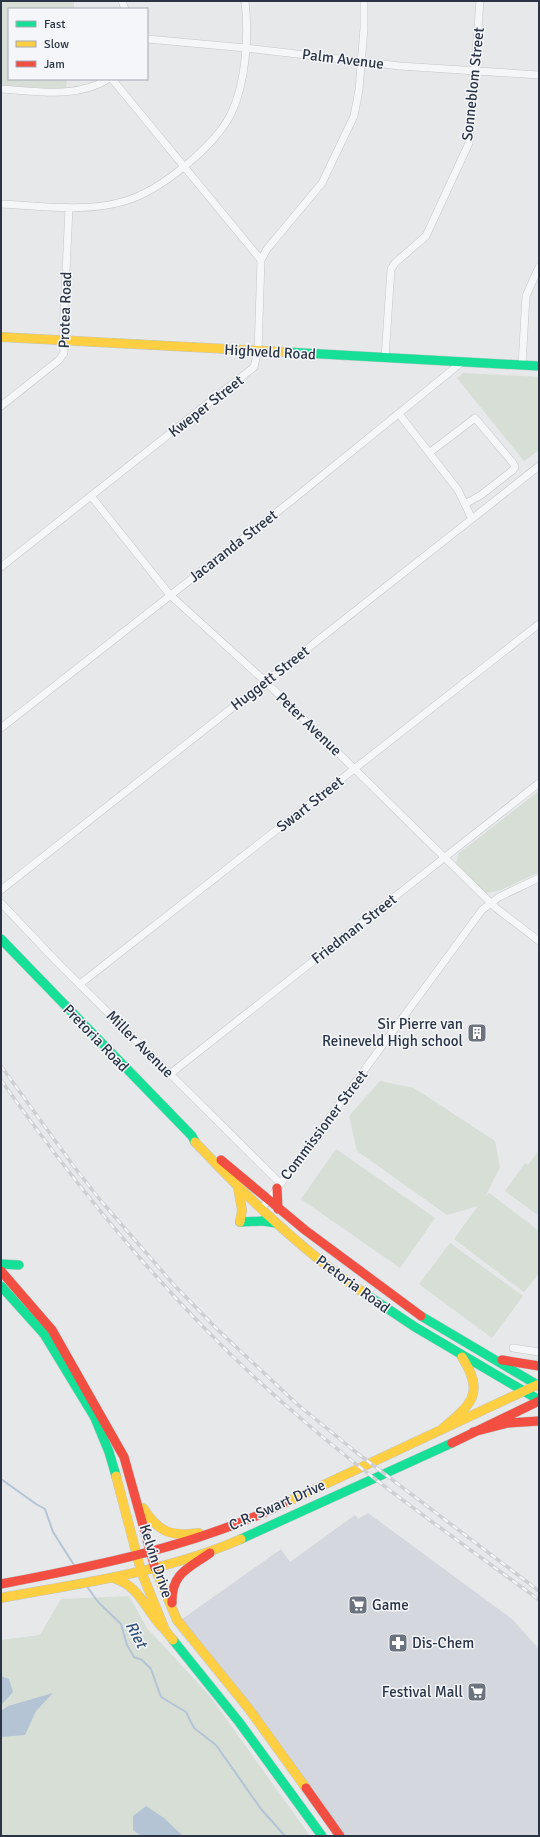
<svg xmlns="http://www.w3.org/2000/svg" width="540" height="1837" viewBox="0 0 540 1837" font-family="Signika,sans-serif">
<rect width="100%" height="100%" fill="#e6e8ea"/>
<path fill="#d4d7dd" d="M 368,1513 L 512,1619 L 539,1649 L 539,1836 L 345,1836 L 224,1670 L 181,1620 L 281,1549 L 290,1562 L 355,1515 L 358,1519 Z"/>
<path fill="#d6ded6" d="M 1,1 L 74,1 L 74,9 L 9,9 L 9,79 L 67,79 L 66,89 L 1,86 Z
M 463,373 L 539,377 L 539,450 L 524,461 L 457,378 Z
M 539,791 L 539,872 L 501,890 L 486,893 L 458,868 L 456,863 L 459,853 Z
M 380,1081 L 414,1088 L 495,1141 L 500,1167 L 485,1197 L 489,1193 L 539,1231 L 539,1273 L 524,1292 L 454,1239 L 478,1206 L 447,1215 L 357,1151 L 349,1116 Z
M 336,1149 L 435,1218 L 400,1268 L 301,1199 Z
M 539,1150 L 539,1216 L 505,1191 L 525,1163 L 528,1165 Z
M 450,1243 L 523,1296 L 492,1338 L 419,1284 Z
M 129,1596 L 147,1628 L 209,1695 L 310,1836 L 1,1836 L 1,1640 L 40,1635 L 61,1599 Z"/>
<path fill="#b4c4d5" d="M 1,1676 L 9,1679 L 13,1692 L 2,1704 Z
M 53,1693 L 36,1711 L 25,1735 L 1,1737 L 1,1711 L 8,1706 Z
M 146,1806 L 164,1818 L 183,1836 L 141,1836 L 133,1830 L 133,1816 Z"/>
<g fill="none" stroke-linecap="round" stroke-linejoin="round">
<path stroke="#b4c4d5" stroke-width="2" d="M 1,1479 L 36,1504 L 45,1509 L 53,1532 L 74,1565
M 86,1585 L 98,1602 L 121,1624 L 127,1645 L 134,1657 L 142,1660 L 151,1669 L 161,1697 L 186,1712 L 194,1728 L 216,1745 L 261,1809 L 285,1836"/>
<g stroke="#c4c6c8" stroke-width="8">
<path id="street" d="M 122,1 L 125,9
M 147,39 L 246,48 L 400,66 L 539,75
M 112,79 L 261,260
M 1,89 C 37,91 76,99 108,79
M 1,204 C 41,206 86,213 125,201 C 160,191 214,147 231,114 C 246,83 249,35 245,1
M 385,358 L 391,269 L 395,263 L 426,236 L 469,143 L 480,1
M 522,365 L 526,296 L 539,267
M 1,406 L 59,360 L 64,353 L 63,334 L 69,208
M 399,414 L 458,490 L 472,519
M 429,453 L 475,418 L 513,463 L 515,467 L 513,470 L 481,495 L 465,504
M 91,496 L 170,595 L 266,682 L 496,908 L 539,941
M 1,567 L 254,367 L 258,351 L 261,260 L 267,249 L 322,183 L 354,116 L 359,90 L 364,28 L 364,1
M 1,728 L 291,501 L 462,362
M 1,890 L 539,466
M 1,903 L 59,964 L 280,1183
M 80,984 L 539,624
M 170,1074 L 539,783
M 261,1209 L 268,1201 L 482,910 L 499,897 L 539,878
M 513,1348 L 539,1352"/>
</g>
<g stroke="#c4c6c8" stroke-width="10">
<path id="fast" d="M 286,352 L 539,366
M 1,939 L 192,1136 L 195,1142
M 240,1222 L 263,1221 L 276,1223
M 1,1264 L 19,1265
M 1,1286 L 44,1334 L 95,1418 L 109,1452 L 116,1476
M 364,1293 L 415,1327 L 539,1400
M 421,1316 L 539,1386
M 241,1539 L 452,1443
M 173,1640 L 239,1722 L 322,1836"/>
</g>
<g stroke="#c4c6c8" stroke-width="10">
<path id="slow" d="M 1,337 L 286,352
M 195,1142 C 247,1197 301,1250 364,1293
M 238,1188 L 242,1210 L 240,1222
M 443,1428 C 472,1404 485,1393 462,1357
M 116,1476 L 141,1571 L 165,1630 L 173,1640
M 283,1504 L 539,1384
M 143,1508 C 158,1532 171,1537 199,1533
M 155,1568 L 177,1620 L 249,1709 L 306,1788
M 113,1578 C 140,1586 144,1608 162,1627
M 1,1598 C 81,1583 166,1572 241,1539"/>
</g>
<g stroke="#c4c6c8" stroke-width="10">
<path id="jam" d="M 221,1160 L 305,1230 L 421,1316
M 277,1188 L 278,1209
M 1,1271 L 52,1330 L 124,1457 L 155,1568
M 502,1360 L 539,1366
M 473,1432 L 508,1423 L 539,1421
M 452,1443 L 539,1401
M 1,1584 C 96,1566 195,1546 283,1504
M 172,1603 C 171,1573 189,1568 210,1553
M 306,1788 L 340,1836"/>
</g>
<use href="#street" stroke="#f5f6f7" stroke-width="7"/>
<use href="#fast" stroke="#16e098" stroke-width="9"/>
<use href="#slow" stroke="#ffcf43" stroke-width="9"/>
<use href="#jam" stroke="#f24e42" stroke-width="9"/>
<g stroke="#cecfd2" stroke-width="3.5">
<path id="rail" d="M 1,1066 L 75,1168 L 101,1201 L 175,1286 L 218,1330 L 297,1404 L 357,1453 L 539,1591
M 1,1080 C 85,1199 179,1313 290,1409 C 368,1478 455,1538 539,1600"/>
</g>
<use href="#rail" stroke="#f4f6f9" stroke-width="2" stroke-dasharray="6" stroke-linecap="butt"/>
</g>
<defs>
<g id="building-square" transform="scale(1)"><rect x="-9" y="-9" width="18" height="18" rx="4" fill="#6c737f" stroke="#f4f6f9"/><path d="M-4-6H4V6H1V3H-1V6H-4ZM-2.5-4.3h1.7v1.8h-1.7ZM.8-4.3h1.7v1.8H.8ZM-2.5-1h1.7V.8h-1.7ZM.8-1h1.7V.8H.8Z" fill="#fff"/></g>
<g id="supermarket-square" transform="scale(1)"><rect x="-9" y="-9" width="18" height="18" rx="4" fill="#6c737f" stroke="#f4f6f9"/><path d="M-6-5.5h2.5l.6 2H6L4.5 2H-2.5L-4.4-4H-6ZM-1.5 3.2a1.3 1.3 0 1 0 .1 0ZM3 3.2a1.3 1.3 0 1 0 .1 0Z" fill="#fff"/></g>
<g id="pharmacy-square" transform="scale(1)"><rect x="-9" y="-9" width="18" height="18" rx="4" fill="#6c737f" stroke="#f4f6f9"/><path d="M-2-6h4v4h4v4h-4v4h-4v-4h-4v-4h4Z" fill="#fff"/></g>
</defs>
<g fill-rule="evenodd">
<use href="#building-square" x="477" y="1033"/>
<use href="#supermarket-square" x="358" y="1605"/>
<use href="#pharmacy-square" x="398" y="1643"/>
<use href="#supermarket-square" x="477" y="1692"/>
</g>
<g text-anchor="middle" stroke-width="3" stroke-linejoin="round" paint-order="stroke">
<g font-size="15" fill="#2b3445" stroke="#f4f6f9">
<text transform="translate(343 59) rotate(7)" y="5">Palm Avenue</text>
<text transform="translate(473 84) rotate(-84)" y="5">Sonneblom Street</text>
<text transform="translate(65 310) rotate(-88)" y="5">Protea Road</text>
<text transform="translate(270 352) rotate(3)" y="5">Highveld Road</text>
<text transform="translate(206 406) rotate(-38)" y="5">Kweper Street</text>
<text transform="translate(233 546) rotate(-38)" y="5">Jacaranda Street</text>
<text transform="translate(270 678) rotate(-38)" y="5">Huggett Street</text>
<text transform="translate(309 724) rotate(44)" y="5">Peter Avenue</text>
<text transform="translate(310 804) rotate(-38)" y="5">Swart Street</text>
<text transform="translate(354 929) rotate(-38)" y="5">Friedman Street</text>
<text transform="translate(96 1038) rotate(46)" y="5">Pretoria Road</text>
<text transform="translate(140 1044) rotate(45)" y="5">Miller Avenue</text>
<text transform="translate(324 1125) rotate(-53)" y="5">Commissioner Street</text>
<text transform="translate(353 1284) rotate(36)" y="5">Pretoria Road</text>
<text transform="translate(277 1505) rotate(-24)" y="5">C.R. Swart Drive</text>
<text transform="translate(156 1561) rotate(72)" y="5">Kelvin Drive</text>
</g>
<g font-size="15" fill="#2b3445" stroke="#f4f6f9" text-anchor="end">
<text x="463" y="1029">Sir Pierre van<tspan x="463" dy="17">Reineveld High school</tspan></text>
<text x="372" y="1610" text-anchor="start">Game</text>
<text x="412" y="1648" text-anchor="start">Dis-Chem</text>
<text x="463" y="1697">Festival Mall</text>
</g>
<g font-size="16" font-style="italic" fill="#34527a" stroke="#f4f6f9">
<text transform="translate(137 1634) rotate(62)" y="6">Riet</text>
</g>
</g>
<rect width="540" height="1837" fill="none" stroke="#2b3445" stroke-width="4"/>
<rect x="8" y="8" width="140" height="72" fill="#f4f6f9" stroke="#a4a8b1"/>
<rect x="16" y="21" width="20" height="6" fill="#16e098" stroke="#a4a8b1"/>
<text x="44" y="28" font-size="12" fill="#2b3445">Fast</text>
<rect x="16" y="41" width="20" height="6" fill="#ffcf43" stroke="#a4a8b1"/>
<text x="44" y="48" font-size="12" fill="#2b3445">Slow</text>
<rect x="16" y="61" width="20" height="6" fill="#f24e42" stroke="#a4a8b1"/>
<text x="44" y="68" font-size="12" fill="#2b3445">Jam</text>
</svg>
